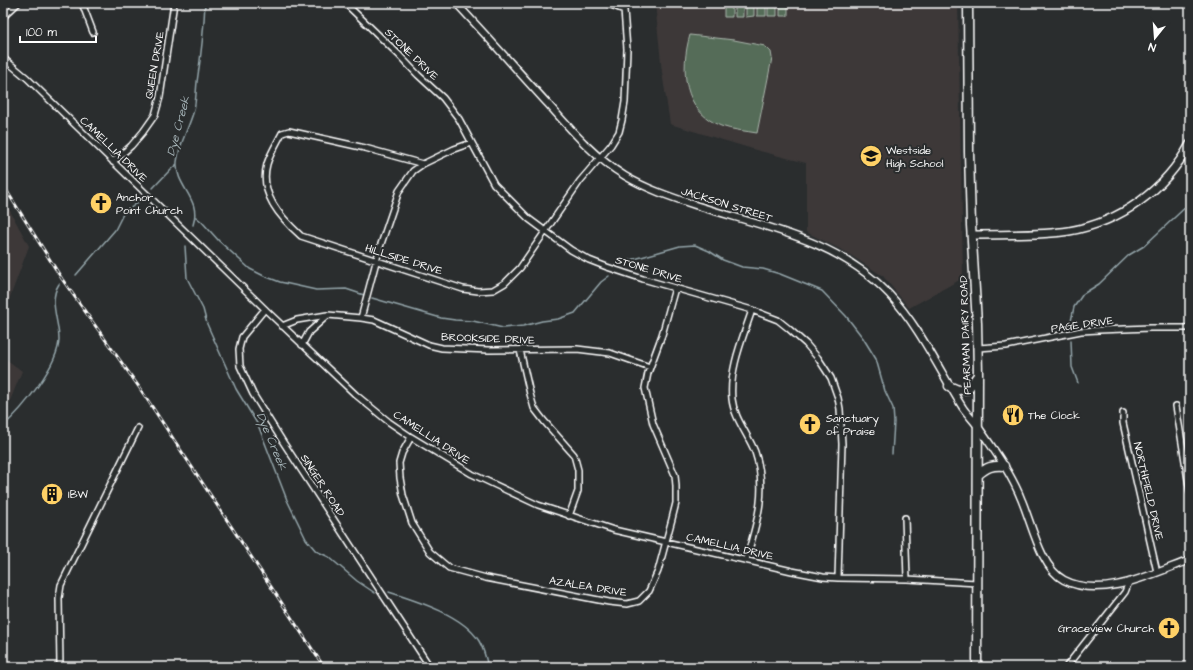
<svg xmlns="http://www.w3.org/2000/svg" width="1193" height="670" viewBox="0 0 1193 670" font-family="'Architects Daughter',sans-serif">
<rect width="100%" height="100%" fill="#2a2d2e"/>
<filter id="ink" filterUnits="userSpaceOnUse"><feTurbulence type="fractalNoise" baseFrequency=".025" numOctaves="2"/><feDisplacementMap in="SourceGraphic" scale="8" xChannelSelector="R" yChannelSelector="G"/><feConvolveMatrix kernelMatrix="1 2 1 2 8 2 1 2 1" color-interpolation-filters="sRGB"/></filter>
<g filter="url(#ink)">
<path fill="#3d3939" d="M 655,3 L 958,3 L 963,278 L 909,308 L 883,276 L 844,251 L 806,232 L 806,163 L 756,150 L 670,124 L 662,72 Z
M 3,198 L 29,246 L 3,316 Z
M 3,357 L 22,371 L 3,418 Z"/>
<path fill="#556c58" stroke="#aab6ac" d="M 724,3 L 732,3 L 732,17 L 724,17 Z
M 735,3 L 743,3 L 743,17 L 735,17 Z
M 746,3 L 754,3 L 754,16 L 746,17 Z
M 757,3 L 766,3 L 766,16 L 757,16 Z
M 768,3 L 777,3 L 777,16 L 768,16 Z
M 780,3 L 788,3 L 788,16 L 780,16 Z
M 690,35 L 734,40 L 765,46 L 771,52 L 772,58 L 757,133 C 746,131 732,130 721,126 C 683,111 680,69 690,35 Z"/>
<g fill="none" stroke-linecap="round" stroke-linejoin="round">
<path stroke="#94a5aa" stroke-width="1.5" d="M 153,188 L 171,169 L 177,164
M 196,217 L 202,222 L 219,241 L 250,269 L 264,276 L 280,282 L 316,290 L 346,289 L 364,295
M 193,225 C 202,198 175,187 177,162 C 179,144 189,128 194,110 C 196,101 196,91 197,82 C 201,56 204,29 205,3
M 185,246 L 187,278 L 203,309 L 207,324 L 236,389 L 258,425 L 287,500 L 306,539 L 316,551 L 329,557 L 357,581 L 375,593
M 617,264 L 680,246 L 695,245 L 709,251 L 723,260 L 742,267 L 763,269 L 780,274 L 822,291 L 846,316 L 863,338 L 876,359 L 885,391 L 893,408 L 894,422 L 892,454
M 76,275 L 115,230 L 123,214 L 142,199
M 372,298 L 441,318 L 455,320 L 473,321 L 503,328 L 523,326 L 542,321 L 558,319 L 575,313 L 601,282 L 609,276
M 1070,326 L 1074,307 L 1083,294 L 1099,284 L 1129,255 L 1144,246 L 1190,203
M 1071,340 L 1072,367 L 1078,383
M 3,426 C 22,410 59,364 59,339 C 59,320 48,301 59,284
M 389,592 C 417,601 463,615 479,641 C 484,649 486,658 488,667"/>
<g stroke="#fff" stroke-width="8">
<path id="minor" d="M 82,3 L 93,32
M 345,3 L 398,54 L 418,75 L 443,98 L 459,119 L 494,184 L 529,219 L 571,250 L 589,260 L 607,267 L 643,279 L 752,310 L 778,320 L 788,328 L 806,344 L 818,358 L 831,378 L 838,398 L 840,409 L 842,444 L 838,578
M 606,3 L 624,10 L 623,3
M 3,17 L 18,3
M 3,58 L 27,78 L 270,314 L 356,395 L 389,422 L 411,437 L 472,474 L 538,505 L 614,530 L 792,571 L 823,577 L 838,578 L 907,579 L 977,583
M 471,143 L 454,149 L 423,164 L 365,148 L 289,131 L 282,133 C 277,143 270,154 267,164 C 259,194 280,217 301,236 L 463,289 L 478,291 L 493,290 L 505,283 L 520,268 L 580,181 L 611,145 L 619,132 L 622,120 L 625,102 L 627,49 L 624,10
M 113,162 L 131,146 L 143,132 L 155,115 L 160,97 L 174,3
M 265,309 L 242,337 L 239,349 L 240,366 L 253,394 L 283,442 L 430,667
M 361,318 L 380,247 L 399,191 L 413,171 L 423,164
M 282,326 L 297,320 L 327,315
M 302,345 L 309,332 L 328,315 L 361,318 L 374,320 L 429,345 L 442,348 L 489,350 L 577,349 L 610,353 L 650,367
M 978,348 L 1006,346 L 1081,331 L 1099,330 L 1150,328 L 1190,328
M 520,350 L 530,394 L 534,408 L 544,421 L 574,455 L 578,470 L 578,491 L 569,516
M 1176,406 L 1190,492
M 1123,413 L 1123,423 L 1157,572
M 411,437 L 402,453 L 399,463 L 400,478 L 403,495 L 412,523 L 430,552 L 449,568 L 486,578 L 609,602 L 627,604 L 639,601 L 649,591 L 658,571 L 672,519 L 676,503 L 676,486 L 675,475 L 653,424 L 645,388 L 648,373 L 662,335 L 675,288
M 905,518 L 907,579
M 746,560 C 757,523 768,490 755,452 C 748,434 734,418 732,399 C 729,369 743,338 752,310
M 60,667 L 59,598 L 61,585 L 138,428
M 1066,667 L 1125,592 L 1129,582"/>
</g>
<g stroke="#fff" stroke-width="9">
<path id="tertiary" d="M 456,3 C 487,36 517,70 548,104 C 571,130 595,158 625,176 C 647,189 671,197 695,205 C 764,227 837,239 889,294 C 920,327 939,370 963,408 C 968,415 974,421 979,428 C 995,451 1012,475 1022,501 C 1032,525 1041,568 1064,580 C 1102,600 1154,573 1190,560"/>
</g>
<g stroke="#fff" stroke-width="10">
<path id="secondary" d="M 972,235 C 1004,234 1037,236 1069,231 C 1121,222 1165,190 1190,144"/>
</g>
<g stroke="#fff" stroke-width="11">
<path id="trunk" d="M 968,3 L 969,152 L 971,225 L 977,323 L 978,374 L 977,667
M 949,386 L 958,390 L 968,389 L 978,375
M 978,475 C 987,467 992,465 1004,466"/>
</g>
<use href="#minor" stroke="#2a2d2e" stroke-width="5"/>
<use href="#tertiary" stroke="#2a2d2e" stroke-width="6"/>
<use href="#secondary" stroke="#2a2d2e" stroke-width="7"/>
<use href="#trunk" stroke="#2a2d2e" stroke-width="8"/>
<g stroke="#fff" stroke-width="3">
<path id="rail" d="M 3,185 L 62,279 L 139,387 L 324,667"/>
</g>
<use href="#rail" stroke="#2a2d2e" stroke-width="1.5" stroke-dasharray="4.5" stroke-linecap="butt"/>
</g>
</g>
<defs>
<g id="school-disc" transform="scale(1.15)"><circle r="9.5" fill="#ffd166" stroke="#2a2d2e"/><path d="M0-5L7-2L0 1L-7-2ZM-4 1L0 2.5L4 1V4Q0 6-4 4Z" fill="#111"/></g>
<g id="church-disc" transform="scale(1.15)"><circle r="9.5" fill="#ffd166" stroke="#2a2d2e"/><path d="M-1.2-6h2.4v3.5h3.3v2.4h-3.3V6h-2.4V-.1h-3.3v-2.4h3.3Z" fill="#111"/></g>
<g id="restaurant-disc" transform="scale(1.15)"><circle r="9.5" fill="#ffd166" stroke="#2a2d2e"/><path d="M-5-6h1v4h1v-4h1v4h1v-4h1v5L-1.5 .5V6h-2V.5L-5-1ZM5-6V6H3V1.5H1.5Q1.5-4 5-6Z" fill="#111"/></g>
<g id="building-disc" transform="scale(1.15)"><circle r="9.5" fill="#ffd166" stroke="#2a2d2e"/><path d="M-4-6H4V6H1V3H-1V6H-4ZM-2.5-4.3h1.7v1.8h-1.7ZM.8-4.3h1.7v1.8H.8ZM-2.5-1h1.7V.8h-1.7ZM.8-1h1.7V.8H.8Z" fill="#111"/></g>
</defs>
<g fill-rule="evenodd">
<use href="#school-disc" x="871" y="156"/>
<use href="#church-disc" x="101" y="203"/>
<use href="#restaurant-disc" x="1013" y="415"/>
<use href="#church-disc" x="810" y="424"/>
<use href="#building-disc" x="52" y="494"/>
<use href="#church-disc" x="1169" y="628"/>
</g>
<g text-anchor="middle" stroke-width="4" stroke-linejoin="round" paint-order="stroke">
<g font-size="11" fill="#fff" stroke="#2a2d2e">
<text transform="translate(412 54) rotate(44)" y="4">STONE DRIVE</text>
<text transform="translate(154 65) rotate(-80)" y="4">QUEEN DRIVE</text>
<text transform="translate(114 149) rotate(44)" y="4">CAMELLIA DRIVE</text>
<text transform="translate(727 204) rotate(17)" y="4">JACKSON STREET</text>
<text transform="translate(404 259) rotate(17)" y="4">HILLSIDE DRIVE</text>
<text transform="translate(649 269) rotate(17)" y="4">STONE DRIVE</text>
<text transform="translate(1082 324) rotate(-8)" y="4">PAGE DRIVE</text>
<text transform="translate(965 335) rotate(-92)" y="4">PEARMAN DAIRY ROAD</text>
<text transform="translate(488 338) rotate(2)" y="4">BROOKSIDE DRIVE</text>
<text transform="translate(432 437) rotate(33)" y="4">CAMELLIA DRIVE</text>
<text transform="translate(323 485) rotate(57)" y="4">SINGER ROAD</text>
<text transform="translate(1149 491) rotate(77)" y="4">NORTHFIELD DRIVE</text>
<text transform="translate(730 546) rotate(13)" y="4">CAMELLIA DRIVE</text>
<text transform="translate(588 586) rotate(9)" y="4">AZALEA DRIVE</text>
</g>
<g font-size="11" fill="#fff" stroke="#2a2d2e" text-anchor="start">
<text x="886" y="154">Westside<tspan x="886" dy="13">High School</tspan></text>
<text x="116" y="201">Anchor<tspan x="116" dy="13">Point Church</tspan></text>
<text x="1028" y="419">The Clock</text>
<text x="826" y="422">Sanctuary<tspan x="826" dy="13">of Praise</tspan></text>
<text x="68" y="498">IBW</text>
<text x="1154" y="632" text-anchor="end">Graceview Church</text>
</g>
<g font-size="12" font-style="italic" fill="#a6b4b8" stroke="#2a2d2e">
<text transform="translate(178 126) rotate(-75)" y="4">Dye Creek</text>
<text transform="translate(272 441) rotate(67)" y="4">Dye Creek</text>
</g>
</g>
<rect width="1193" height="670" fill="none" stroke="#2a2d2e" stroke-width="16"/>
<rect x="8" y="8" width="1177" height="654" fill="none" stroke="#fff" stroke-width="1.5" filter="url(#ink)"/>
<g transform="translate(1155 38) rotate(197)" stroke="#2a2d2e" stroke-width="3" paint-order="stroke">
<path d="M0-3L7 15L0 10L-7 15Z" fill="#ffffff"/>
<text y="-6" font-size="11" font-weight="bold" text-anchor="middle" fill="#ffffff">N</text>
</g>
<path d="M20 36v6h76v-6" fill="none" stroke="#ffffff" stroke-width="2"/>
<text x="26" y="36" font-size="12" fill="#ffffff" stroke="#2a2d2e" stroke-width="3" paint-order="stroke">100 m</text>
</svg>
